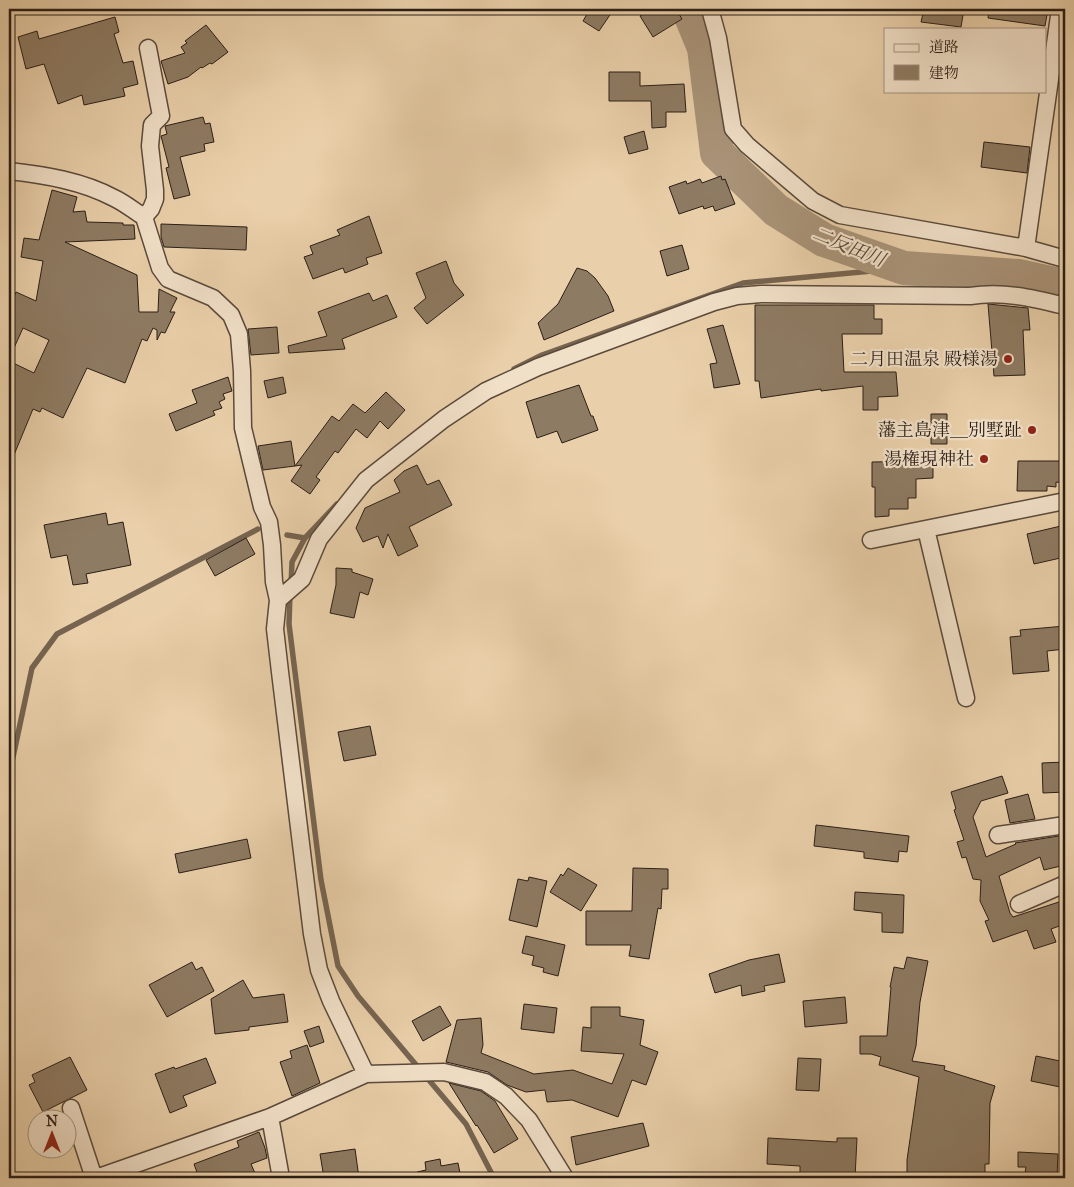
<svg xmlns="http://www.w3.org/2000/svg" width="1074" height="1187" viewBox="0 0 1074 1187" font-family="'IM FELL Great Primer','Noto Serif JP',serif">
<rect width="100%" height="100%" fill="#ead0aa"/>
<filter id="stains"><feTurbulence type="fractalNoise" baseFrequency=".004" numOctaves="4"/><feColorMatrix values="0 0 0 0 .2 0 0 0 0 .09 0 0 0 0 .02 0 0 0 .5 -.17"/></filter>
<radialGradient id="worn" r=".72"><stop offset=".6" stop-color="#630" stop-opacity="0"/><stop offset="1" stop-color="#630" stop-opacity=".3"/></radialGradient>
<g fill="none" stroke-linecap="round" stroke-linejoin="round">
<path stroke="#766451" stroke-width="5.5" d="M 514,369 L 542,355 L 743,283 L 904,268
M 287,535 L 305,538 L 337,504
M 291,585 L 292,562 L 305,538
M 290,594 L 289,624 L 321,880 L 338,966 L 358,996 L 466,1124 L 494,1178
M 9,776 L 32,668 L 57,634 L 258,529"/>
<path stroke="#a99378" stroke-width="34" d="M 688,9 L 704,48 L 717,153 L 776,210 L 824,240 L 904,268 L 1019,276 L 1065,286"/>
</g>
<path fill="#8e7b63" stroke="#2a1e17" d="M 590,9 L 614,9 L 599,31 L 583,21 Z
M 652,9 L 676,9 L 682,19 L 653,37 L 640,16 Z
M 924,9 L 964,9 L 961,27 L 921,22 Z
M 989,9 L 1048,9 L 1045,26 L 988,18 Z
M 115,17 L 119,32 L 114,34 L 123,63 L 133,61 L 138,84 L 123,88 L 125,96 L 84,105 L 82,95 L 58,104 L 44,64 L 26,69 L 18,37 L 37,31 L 39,39 Z
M 206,25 L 228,52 L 212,64 L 210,63 L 202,68 L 201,67 L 188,77 L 168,84 L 161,61 L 185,53 L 181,47 L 187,43 L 185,41 Z
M 609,72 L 640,72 L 640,86 L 684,84 L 686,112 L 666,112 L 666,127 L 652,128 L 651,101 L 609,101 Z
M 203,117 L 205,124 L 210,123 L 214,142 L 204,144 L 205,151 L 180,157 L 190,195 L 174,199 L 166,168 L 169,167 L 161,136 L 167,134 L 165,126 Z
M 644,131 L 648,149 L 629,154 L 624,137 Z
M 984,142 L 1030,147 L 1027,173 L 981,167 Z
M 721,176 L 722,180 L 725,179 L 735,204 L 715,211 L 713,206 L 704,209 L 703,206 L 679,214 L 669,187 L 686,181 L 687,184 L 700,179 L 702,183 Z
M 52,190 L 77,197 L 73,212 L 85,211 L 87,222 L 123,223 L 123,225 L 134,225 L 135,239 L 65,242 L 137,275 L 139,312 L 158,312 L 159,289 L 177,298 L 170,312 L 175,312 L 165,333 L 161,332 L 157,340 L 157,330 L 153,328 L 147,341 L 142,339 L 125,383 L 87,368 L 63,418 L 42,408 L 40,412 L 33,409 L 9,467 L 9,361 L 34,373 L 49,340 L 23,328 L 9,359 L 9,308 L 16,292 L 36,301 L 43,261 L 21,257 L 24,238 L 39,240 Z
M 369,216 L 382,253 L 366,258 L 368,264 L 345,273 L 343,268 L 313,279 L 304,257 L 313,254 L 310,246 L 340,235 L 337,230 Z
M 161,224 L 247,227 L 246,250 L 164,247 L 161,237 Z
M 682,245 L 689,269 L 667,276 L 660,251 Z
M 446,261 L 454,283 L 464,295 L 427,324 L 414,308 L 426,298 L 416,273 Z
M 577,268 L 587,271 L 595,278 L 608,296 L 614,311 L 544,340 L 538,323 L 558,304 Z
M 369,293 L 373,301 L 387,295 L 397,317 L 342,339 L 345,349 L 289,353 L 288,346 L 327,336 L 318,312 Z
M 988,304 L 1028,308 L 1030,330 L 1023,330 L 1025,375 L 994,376 Z
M 755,305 L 874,305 L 874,319 L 882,319 L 882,334 L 842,334 L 844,372 L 896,372 L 898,396 L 878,397 L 878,410 L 863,410 L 863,386 L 821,391 L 821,389 L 761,398 L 759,381 L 755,381 Z
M 723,325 L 740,384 L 714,388 L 710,364 L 717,363 L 707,329 Z
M 277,327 L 279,353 L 251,355 L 248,329 Z
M 228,377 L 232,391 L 223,394 L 225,399 L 219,402 L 222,408 L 213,411 L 215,415 L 176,431 L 169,414 L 197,403 L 192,390 Z
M 283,377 L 286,393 L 268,398 L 264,381 Z
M 579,385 L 591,416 L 593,416 L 598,430 L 562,443 L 557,431 L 537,438 L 526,402 Z
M 386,392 L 405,410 L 388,429 L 380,421 L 367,438 L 356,429 L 338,453 L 335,451 L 316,477 L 320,480 L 310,494 L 291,481 L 302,465 L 295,466 L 332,416 L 339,421 L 353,404 L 365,413 Z
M 931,414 L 947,414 L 947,444 L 931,444 Z
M 291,441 L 295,466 L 263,470 L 258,446 Z
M 933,461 L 933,478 L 916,479 L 916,498 L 908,498 L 908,509 L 889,509 L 889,516 L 875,517 L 875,487 L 872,487 L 872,462 Z
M 1018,461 L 1065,461 L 1064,483 L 1056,482 L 1056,487 L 1047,486 L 1047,491 L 1017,491 Z
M 417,465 L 427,485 L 439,480 L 452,505 L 409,527 L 418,546 L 398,556 L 388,534 L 383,548 L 378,536 L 363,542 L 356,528 L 365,508 L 400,492 L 394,480 L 404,471 Z
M 106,513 L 108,525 L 123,522 L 131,565 L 86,574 L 88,583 L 73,585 L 67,555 L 51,558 L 44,525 Z
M 1065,525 L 1065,557 L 1034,564 L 1027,534 Z
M 246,538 L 255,554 L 215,576 L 206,560 Z
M 336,568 L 352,569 L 352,572 L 373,579 L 368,595 L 360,592 L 354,618 L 330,613 L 336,585 Z
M 1065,626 L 1065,649 L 1047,651 L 1049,671 L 1013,674 L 1010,637 L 1021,636 L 1020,630 Z
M 370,726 L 376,755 L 344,761 L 338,732 Z
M 1065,762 L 1065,792 L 1043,793 L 1042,763 Z
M 1002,776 L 1008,793 L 981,801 L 973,817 L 986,857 L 1016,844 L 1015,843 L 1065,835 L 1065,865 L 1044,870 L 1040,857 L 999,876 L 1010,913 L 1013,917 L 1065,900 L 1065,924 L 1051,929 L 1056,942 L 1034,949 L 1027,930 L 993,942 L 985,921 L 989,920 L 980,901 L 981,880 L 973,879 L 966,857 L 962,858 L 957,842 L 964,840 L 954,810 L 956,809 L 951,792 Z
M 1028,794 L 1035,819 L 1010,823 L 1005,800 Z
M 816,825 L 909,836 L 907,852 L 899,851 L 898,862 L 864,858 L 864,852 L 814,846 Z
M 247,839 L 251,858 L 179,873 L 175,854 Z
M 568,868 L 597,885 L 581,911 L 550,892 L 561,874 L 563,876 Z
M 633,868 L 668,869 L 668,889 L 662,889 L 661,909 L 658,908 L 649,959 L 629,956 L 631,945 L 586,945 L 586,911 L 632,911 Z
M 529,877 L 547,881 L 537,927 L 509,920 L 518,879 L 528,881 Z
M 855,892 L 904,895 L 903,933 L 882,932 L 882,913 L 854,910 Z
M 526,936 L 565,945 L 558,976 L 543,972 L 544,968 L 532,965 L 534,956 L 522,953 Z
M 779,954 L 785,982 L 764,986 L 765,991 L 742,996 L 741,985 L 715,993 L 709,974 L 749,960 Z
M 907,957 L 928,961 L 920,1002 L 916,1046 L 912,1061 L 945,1066 L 944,1070 L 995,1086 L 990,1103 L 989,1164 L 985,1164 L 985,1178 L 907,1176 L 907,1160 L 919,1077 L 879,1065 L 881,1057 L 871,1054 L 860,1054 L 860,1036 L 887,1036 L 891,987 L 890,987 L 894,967 L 904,969 Z
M 192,962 L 196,970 L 202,967 L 214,991 L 167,1017 L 149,985 Z
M 243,980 L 253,998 L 284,994 L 288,1022 L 249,1027 L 249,1030 L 215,1034 L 211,999 Z
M 845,997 L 847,1023 L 805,1027 L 803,1001 Z
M 524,1004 L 557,1008 L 554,1033 L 521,1029 Z
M 440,1006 L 451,1025 L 423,1041 L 412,1021 Z
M 591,1007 L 620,1007 L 620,1016 L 644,1020 L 640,1045 L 658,1052 L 646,1085 L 632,1080 L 618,1117 L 572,1100 L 547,1102 L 545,1090 L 526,1092 L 507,1085 L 488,1072 L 446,1062 L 457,1020 L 481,1018 L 483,1045 L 481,1053 L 534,1074 L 573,1070 L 612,1084 L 624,1054 L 581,1051 L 583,1027 L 591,1028 Z
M 319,1026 L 324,1042 L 310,1047 L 304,1031 Z
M 307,1045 L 320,1083 L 292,1096 L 280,1062 L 292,1058 L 290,1051 Z
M 1036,1056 L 1065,1062 L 1065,1088 L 1031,1081 Z
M 70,1057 L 87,1090 L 43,1112 L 29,1085 L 35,1082 L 32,1075 Z
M 206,1058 L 216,1083 L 183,1096 L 187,1106 L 170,1113 L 155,1074 L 174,1067 L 175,1069 Z
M 798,1058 L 821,1059 L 819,1091 L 796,1090 Z
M 449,1083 L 481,1091 L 495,1101 L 518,1139 L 494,1153 L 477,1125 L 476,1126 Z
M 643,1123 L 649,1146 L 576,1165 L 571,1137 Z
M 259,1132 L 265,1148 L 267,1158 L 251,1164 L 257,1178 L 199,1178 L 194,1164 L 239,1147 L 237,1141 Z
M 768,1138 L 837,1142 L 837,1138 L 857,1138 L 855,1178 L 800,1178 L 800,1166 L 767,1164 Z
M 355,1149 L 359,1178 L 324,1178 L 320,1154 Z
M 1018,1152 L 1058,1154 L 1057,1176 L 1031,1175 L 1031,1173 L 1025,1173 L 1026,1167 L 1018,1167 Z
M 440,1159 L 441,1166 L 458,1163 L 461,1178 L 418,1178 L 417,1172 L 426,1170 L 425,1162 Z"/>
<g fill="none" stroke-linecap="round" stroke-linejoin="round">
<g stroke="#5a4a3c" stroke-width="19">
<path id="street" d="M 710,9 L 718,38 L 733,129 L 747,145 L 813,201 L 840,215 L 1026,248 L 1065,259
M 9,171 C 45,175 82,181 114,198 C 125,203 134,211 144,217 L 160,268 L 168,279 L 213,298 L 231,315 L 239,334 L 242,371 L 243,428 L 262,507 L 269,522 L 272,545 L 274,582 L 278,600 L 275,629 L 280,672 L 312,934 L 319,970 L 331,1001 L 366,1074 L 444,1072 L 485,1082 L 506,1096 L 529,1120 L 565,1178
M 144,217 L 151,209 L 155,199 L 155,190 L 150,146 L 152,125 L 161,116 L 148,48
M 1026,248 L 1060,9
M 926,529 L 966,698
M 871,540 L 1065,501
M 278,600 L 302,579 L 319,539 L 366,480 L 444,419 L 486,391 L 538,367 L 714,302 L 737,296 L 761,294 L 970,296 C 1004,291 1032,298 1065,306
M 998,835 L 1065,825
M 1019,904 L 1065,884
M 71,1108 L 94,1178
M 270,1117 L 281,1178
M 96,1178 L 270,1117 L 366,1074"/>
</g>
<use href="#street" stroke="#f1e0c8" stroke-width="16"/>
</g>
<g fill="#8f2418" stroke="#f1e0c8" stroke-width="2">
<circle cx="1008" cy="359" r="5"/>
<circle cx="1032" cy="430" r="5"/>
<circle cx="984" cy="459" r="5"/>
</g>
<g text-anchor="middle" stroke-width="4.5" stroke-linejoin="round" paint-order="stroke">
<g font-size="18" fill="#2a1e17" stroke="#f1e0c8" text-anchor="end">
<text x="998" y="365">二月田温泉 殿様湯</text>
<text x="1022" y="436">藩主島津＿別墅趾</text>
<text x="974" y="465">湯権現神社</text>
</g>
<g font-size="19" font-style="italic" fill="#564739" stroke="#f1e0c8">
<text transform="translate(849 246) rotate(22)" y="7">二反田川</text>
</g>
</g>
<rect width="1074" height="1187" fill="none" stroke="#ead0aa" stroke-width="30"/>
<rect x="10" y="10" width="1054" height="1167" fill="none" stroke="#2a1e17" stroke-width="2.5"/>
<rect x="15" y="15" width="1044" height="1157" fill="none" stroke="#2a1e17"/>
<rect x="884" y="28" width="162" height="65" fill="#f1e0c8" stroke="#a19281"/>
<rect x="894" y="44" width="25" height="8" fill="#f1e0c8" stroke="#a19281"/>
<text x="929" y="52" font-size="15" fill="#2a1e17">道路</text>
<rect x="894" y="65" width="25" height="15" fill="#8e7b63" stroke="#a19281"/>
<text x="929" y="78" font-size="15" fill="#2a1e17">建物</text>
<g transform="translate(52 1134)"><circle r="24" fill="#f1e0c8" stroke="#a19281"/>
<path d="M0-4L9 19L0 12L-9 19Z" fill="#8f2418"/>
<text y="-8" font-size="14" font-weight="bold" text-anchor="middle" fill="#2a1e17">N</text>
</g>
<rect width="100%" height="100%" filter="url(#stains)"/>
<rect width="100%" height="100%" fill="url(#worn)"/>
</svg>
